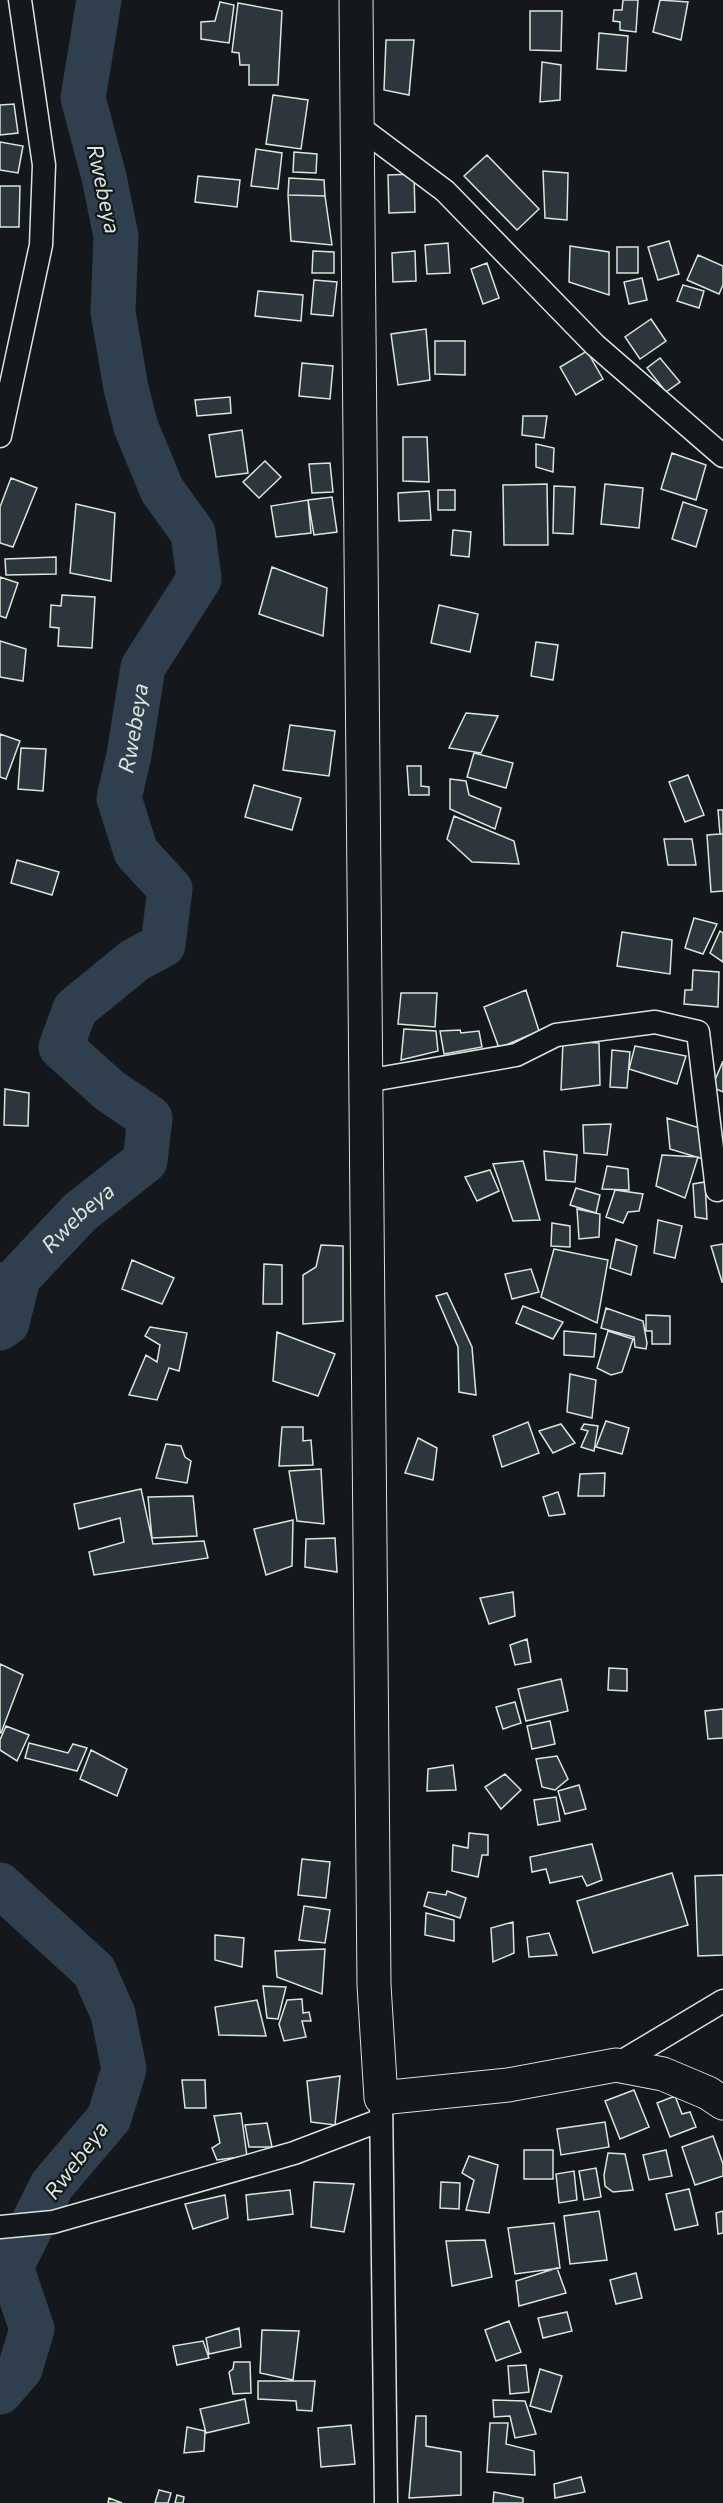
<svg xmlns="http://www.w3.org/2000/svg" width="723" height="2503" viewBox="0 0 723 2503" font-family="Commissioner,sans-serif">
<rect width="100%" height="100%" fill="#14181c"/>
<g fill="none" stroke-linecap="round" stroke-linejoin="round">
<path stroke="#2f3f4d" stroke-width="8" d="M 0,1266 L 18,1278"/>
<g stroke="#2f3f4d" stroke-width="45">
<path id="s1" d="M 0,1328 L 7,1323 L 18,1278 L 80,1212 L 145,1161 L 150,1118 L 110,1091 L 61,1047 L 75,1009 L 135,960 L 163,945 L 170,889 L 136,852 L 119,798 L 129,755 L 143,667 L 199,579 L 193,533 L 162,490 L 136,427 L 126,388 L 113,312 L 116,236 L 104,177 L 83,98 L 99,0"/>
<path d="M 0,1885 L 94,1971 L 113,2014 L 124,2069 L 109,2118 L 52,2185 L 11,2267 L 32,2329 L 20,2369 L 0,2392"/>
</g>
</g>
<path fill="#2c363c" stroke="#d8e6dc" stroke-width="1.5" d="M 623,0 L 638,0 L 636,32 L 620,30 L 620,22 L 613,21 L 614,10 L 622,10 Z
M 660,0 L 688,2 L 681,40 L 653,32 Z
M 220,2 L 234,5 L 229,43 L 201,39 L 201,22 L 215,21 Z
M 238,3 L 282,11 L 278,85 L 249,85 L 249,65 L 240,65 L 239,53 L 232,52 Z
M 530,11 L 562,11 L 561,51 L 530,50 Z
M 599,33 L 628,36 L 626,71 L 597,69 Z
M 386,40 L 414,40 L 409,95 L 384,90 Z
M 542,62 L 561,65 L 560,100 L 540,102 Z
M 273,95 L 308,100 L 301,149 L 266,144 Z
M 14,104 L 18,133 L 0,135 L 0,105 Z
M 0,142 L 23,146 L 18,173 L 0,170 Z
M 256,149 L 282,153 L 278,189 L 251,186 Z
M 294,152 L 317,154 L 316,173 L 293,172 Z
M 487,155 L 539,209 L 517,230 L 464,176 Z
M 543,171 L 568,173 L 567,220 L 545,218 Z
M 414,174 L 415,212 L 389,213 L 388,175 Z
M 198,176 L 240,180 L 237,207 L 195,202 Z
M 289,178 L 324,180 L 325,196 L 288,195 Z
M 0,186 L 20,186 L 19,227 L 0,227 Z
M 288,195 L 325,196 L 332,245 L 291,241 Z
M 669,241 L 679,274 L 658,280 L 648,247 Z
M 448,243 L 450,273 L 427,274 L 425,245 Z
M 570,246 L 609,252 L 609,295 L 569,282 Z
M 617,247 L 638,247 L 638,273 L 617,273 Z
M 313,251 L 334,252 L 334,273 L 312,273 Z
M 415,251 L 416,281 L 393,282 L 392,253 Z
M 698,255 L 723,266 L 723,285 L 719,294 L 687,280 Z
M 487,263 L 499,298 L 483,304 L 471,269 Z
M 642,278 L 647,300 L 629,304 L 624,282 Z
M 314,280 L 337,282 L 333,316 L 311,314 Z
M 683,285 L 704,291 L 699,308 L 677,301 Z
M 258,291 L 303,295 L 301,321 L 255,316 Z
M 651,319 L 666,341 L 640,359 L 625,337 Z
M 426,329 L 430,380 L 398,385 L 391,334 Z
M 435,341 L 465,341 L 465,375 L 435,374 Z
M 587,351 L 603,379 L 576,395 L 560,367 Z
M 660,358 L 680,382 L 666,392 L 647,368 Z
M 302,363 L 333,366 L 330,399 L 299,396 Z
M 230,397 L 231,413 L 197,416 L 195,400 Z
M 523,416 L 547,416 L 544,438 L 522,435 Z
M 242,430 L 248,473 L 216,477 L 209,435 Z
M 403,437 L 427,437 L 429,482 L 403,481 Z
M 536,444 L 554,448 L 553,472 L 536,467 Z
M 672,453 L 706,465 L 696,500 L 661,489 Z
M 265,461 L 281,477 L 259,498 L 243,482 Z
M 330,463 L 333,492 L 312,493 L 309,464 Z
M 11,478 L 37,488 L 13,547 L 0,543 L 0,507 Z
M 547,484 L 548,545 L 504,545 L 503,485 Z
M 605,484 L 643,488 L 639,528 L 601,524 Z
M 554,486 L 575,487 L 573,534 L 553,533 Z
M 438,490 L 455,490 L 455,510 L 438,510 Z
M 429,491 L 431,520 L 399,521 L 398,493 Z
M 332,497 L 337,532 L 314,535 L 308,500 Z
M 308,500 L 311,533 L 276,537 L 271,506 Z
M 683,502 L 707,510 L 696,547 L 672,539 Z
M 76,504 L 115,513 L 111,581 L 70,573 Z
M 453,530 L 471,532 L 469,557 L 451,555 Z
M 56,557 L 56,574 L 6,575 L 5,559 Z
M 272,567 L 327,588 L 323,636 L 259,614 Z
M 0,577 L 18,583 L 6,618 L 0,616 Z
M 62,595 L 95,597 L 92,648 L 58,646 L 59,628 L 50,627 L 51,605 L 61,606 Z
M 439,605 L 478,614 L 470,652 L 431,643 Z
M 0,641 L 26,649 L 23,681 L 0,677 Z
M 536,642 L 558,645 L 553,680 L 531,676 Z
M 466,713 L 498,716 L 481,753 L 449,748 Z
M 290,725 L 335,731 L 329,776 L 283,770 Z
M 0,734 L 20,741 L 6,779 L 0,777 Z
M 21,748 L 46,749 L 43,791 L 18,789 Z
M 474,753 L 513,763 L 506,788 L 467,777 Z
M 407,766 L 421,766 L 421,786 L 429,787 L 429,795 L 409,795 Z
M 688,775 L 704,815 L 685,822 L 669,782 Z
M 450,779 L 466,781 L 469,795 L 501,808 L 495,829 L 450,809 Z
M 254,785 L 301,798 L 292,830 L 245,817 Z
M 718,810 L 723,810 L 723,834 L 720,834 Z
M 454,816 L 514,841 L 519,864 L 472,862 L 447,839 Z
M 720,834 L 723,834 L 723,891 L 711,892 L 707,835 Z
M 664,839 L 692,839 L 696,865 L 668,865 Z
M 17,860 L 59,872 L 52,895 L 11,883 Z
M 694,918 L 717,924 L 703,954 L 685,948 Z
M 720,931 L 723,933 L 723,962 L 710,953 Z
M 622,932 L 672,940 L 670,974 L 617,966 Z
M 693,970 L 719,972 L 718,1007 L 684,1004 L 685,990 L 692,990 Z
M 526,990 L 539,1031 L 499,1048 L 484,1007 Z
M 401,993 L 437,993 L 435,1027 L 398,1024 Z
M 404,1029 L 436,1031 L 438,1051 L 401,1060 Z
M 460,1030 L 461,1033 L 479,1031 L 482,1047 L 444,1054 L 440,1031 Z
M 563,1041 L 599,1043 L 600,1085 L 561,1090 Z
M 635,1046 L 686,1056 L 677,1084 L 629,1069 Z
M 612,1050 L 630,1052 L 627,1088 L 610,1087 Z
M 723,1061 L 723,1092 L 712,1087 Z
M 5,1089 L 29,1093 L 28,1126 L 4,1125 Z
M 667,1118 L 706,1130 L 703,1159 L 670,1149 Z
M 611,1124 L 607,1155 L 584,1153 L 583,1125 Z
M 544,1151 L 577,1155 L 575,1182 L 546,1180 Z
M 662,1155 L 698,1157 L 685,1198 L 656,1186 Z
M 523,1161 L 540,1220 L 513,1221 L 493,1164 Z
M 607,1166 L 628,1169 L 629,1190 L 602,1189 Z
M 490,1170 L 499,1191 L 477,1201 L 465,1177 Z
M 705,1182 L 707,1219 L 695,1217 L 693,1184 Z
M 576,1188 L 600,1195 L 596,1213 L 570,1205 Z
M 615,1190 L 643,1194 L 639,1211 L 628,1212 L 623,1223 L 606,1217 Z
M 577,1209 L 600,1214 L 599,1237 L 579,1239 Z
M 658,1220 L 682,1226 L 675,1258 L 654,1253 Z
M 552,1223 L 570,1226 L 570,1247 L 551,1246 Z
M 616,1239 L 637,1246 L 631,1275 L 610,1268 Z
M 723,1244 L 723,1282 L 722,1282 L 711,1246 Z
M 321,1245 L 343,1246 L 343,1321 L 303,1324 L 303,1275 L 316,1267 Z
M 554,1249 L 608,1260 L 597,1323 L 541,1297 Z
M 132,1260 L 174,1278 L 162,1304 L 122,1289 Z
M 264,1264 L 282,1265 L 282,1304 L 263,1304 Z
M 531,1269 L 539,1292 L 512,1299 L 505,1274 Z
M 447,1293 L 472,1347 L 476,1395 L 459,1392 L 458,1347 L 436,1296 Z
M 523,1306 L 563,1322 L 553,1339 L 516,1323 Z
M 606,1308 L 643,1321 L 647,1343 L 646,1349 L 635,1347 L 634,1337 L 601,1328 Z
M 646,1315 L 670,1316 L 670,1344 L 652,1344 L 652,1331 L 646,1331 Z
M 150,1327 L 187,1333 L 179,1371 L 169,1368 L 157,1400 L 129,1395 L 146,1355 L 157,1362 L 160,1345 L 145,1336 Z
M 564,1331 L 596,1334 L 594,1357 L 564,1355 Z
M 608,1331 L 633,1339 L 622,1372 L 611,1375 L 597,1368 Z
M 277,1332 L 335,1354 L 318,1396 L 273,1381 Z
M 570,1374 L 596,1380 L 592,1418 L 567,1412 Z
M 606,1421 L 629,1428 L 622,1454 L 596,1447 Z
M 528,1422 L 539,1453 L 502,1467 L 493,1436 Z
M 561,1424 L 575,1443 L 553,1453 L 539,1431 Z
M 584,1424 L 598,1426 L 594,1451 L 581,1447 L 588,1431 L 581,1429 Z
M 282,1427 L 303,1427 L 303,1441 L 311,1440 L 313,1465 L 279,1466 Z
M 418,1438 L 437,1448 L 433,1480 L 405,1473 Z
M 166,1444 L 181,1446 L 185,1457 L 191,1461 L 187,1483 L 156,1478 Z
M 321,1469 L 324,1524 L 297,1521 L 289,1471 Z
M 605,1473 L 604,1496 L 578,1496 L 580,1474 Z
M 141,1489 L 153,1544 L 204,1541 L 208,1558 L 94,1575 L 89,1552 L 124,1542 L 120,1518 L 79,1529 L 74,1504 Z
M 558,1492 L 565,1514 L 549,1516 L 543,1497 Z
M 193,1496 L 197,1536 L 152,1538 L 148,1497 Z
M 293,1520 L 292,1566 L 266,1575 L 254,1529 Z
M 335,1538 L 337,1572 L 305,1567 L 306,1539 Z
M 513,1592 L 515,1616 L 489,1624 L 480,1598 Z
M 527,1639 L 531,1662 L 515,1665 L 510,1645 Z
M 0,1664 L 23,1675 L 1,1733 L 0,1733 Z
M 609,1668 L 627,1669 L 627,1691 L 608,1690 Z
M 561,1679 L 568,1711 L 526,1721 L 518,1689 Z
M 515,1702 L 521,1723 L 503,1729 L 496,1707 Z
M 723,1709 L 723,1738 L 708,1739 L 705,1711 Z
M 550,1721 L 555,1744 L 532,1749 L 527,1726 Z
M 6,1726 L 29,1735 L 17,1761 L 0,1750 L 0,1740 Z
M 29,1743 L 68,1753 L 73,1744 L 87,1748 L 77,1771 L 25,1758 Z
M 91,1750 L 127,1769 L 117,1796 L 80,1779 Z
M 557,1756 L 568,1779 L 555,1790 L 542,1787 L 536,1759 Z
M 453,1765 L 456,1790 L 427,1791 L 428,1769 Z
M 505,1774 L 521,1790 L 501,1809 L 485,1787 Z
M 579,1785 L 586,1809 L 565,1814 L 558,1791 Z
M 556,1797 L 560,1821 L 538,1825 L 534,1800 Z
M 469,1833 L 488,1835 L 488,1855 L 482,1855 L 478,1877 L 452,1871 L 453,1845 L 468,1848 Z
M 592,1844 L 602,1880 L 587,1886 L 582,1876 L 550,1883 L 546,1869 L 532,1872 L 530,1857 Z
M 302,1859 L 330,1862 L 326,1898 L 298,1895 Z
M 672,1873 L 688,1925 L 593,1953 L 577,1901 Z
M 723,1875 L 723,1955 L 698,1956 L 695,1876 Z
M 447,1891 L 466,1898 L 460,1918 L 424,1906 L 428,1892 L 446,1895 Z
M 304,1906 L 330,1910 L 325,1943 L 299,1940 Z
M 426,1913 L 454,1920 L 454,1941 L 425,1935 Z
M 513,1922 L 514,1953 L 493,1962 L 491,1928 Z
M 549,1933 L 557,1955 L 529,1957 L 527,1937 Z
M 215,1935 L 244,1938 L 242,1967 L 215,1960 Z
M 325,1949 L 322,1994 L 277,1977 L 275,1951 Z
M 263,1986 L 286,1987 L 278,2019 L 267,2018 Z
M 302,1999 L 303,2013 L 309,2012 L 311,2021 L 302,2021 L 306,2037 L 284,2041 L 279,2024 L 287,2000 Z
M 257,2000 L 266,2036 L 219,2035 L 215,2007 Z
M 340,2076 L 335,2125 L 311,2122 L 307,2081 Z
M 182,2080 L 205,2080 L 206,2108 L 185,2108 Z
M 634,2090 L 649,2127 L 620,2139 L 605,2101 Z
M 675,2096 L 682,2114 L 690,2112 L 696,2127 L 670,2137 L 657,2103 Z
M 241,2113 L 247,2156 L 217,2160 L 212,2148 L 220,2143 L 214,2116 Z
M 605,2122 L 609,2147 L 561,2155 L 557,2129 Z
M 267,2123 L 272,2147 L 249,2147 L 245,2125 Z
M 713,2136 L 723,2164 L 723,2176 L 695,2185 L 682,2147 Z
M 524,2150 L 553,2150 L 553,2179 L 524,2179 Z
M 666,2150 L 672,2176 L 649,2180 L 643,2155 Z
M 608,2153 L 625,2154 L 633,2190 L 613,2192 L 605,2186 L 604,2175 Z
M 469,2156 L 498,2165 L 489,2213 L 466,2210 L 474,2180 L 462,2173 Z
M 596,2168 L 601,2197 L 584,2200 L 579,2171 Z
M 574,2171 L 577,2200 L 559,2203 L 556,2174 Z
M 314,2182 L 354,2184 L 344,2232 L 311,2227 Z
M 441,2182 L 460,2183 L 459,2209 L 440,2208 Z
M 689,2189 L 698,2225 L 675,2230 L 666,2194 Z
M 290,2190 L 293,2214 L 248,2220 L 246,2195 Z
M 225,2195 L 228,2218 L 193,2229 L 185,2204 Z
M 599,2211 L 607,2260 L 570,2264 L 564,2216 Z
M 723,2211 L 723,2233 L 718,2234 L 716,2213 Z
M 554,2223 L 560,2268 L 515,2274 L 508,2228 Z
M 485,2240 L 492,2277 L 452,2286 L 446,2241 Z
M 557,2268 L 566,2293 L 519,2306 L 516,2281 Z
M 636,2273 L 642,2298 L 616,2304 L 610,2280 Z
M 567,2312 L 572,2331 L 543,2338 L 538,2318 Z
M 509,2321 L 521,2352 L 496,2361 L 485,2330 Z
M 239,2328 L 241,2347 L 209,2354 L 206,2338 Z
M 262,2330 L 299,2331 L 293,2380 L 260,2373 Z
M 203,2341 L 209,2358 L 177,2365 L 173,2346 Z
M 234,2362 L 250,2362 L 251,2393 L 233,2394 L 229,2372 L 233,2369 Z
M 526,2365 L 529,2392 L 510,2394 L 508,2366 Z
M 540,2369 L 562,2376 L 551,2412 L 530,2406 Z
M 258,2381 L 315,2381 L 312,2411 L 297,2410 L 296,2401 L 258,2399 Z
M 245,2399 L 249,2423 L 206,2433 L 200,2409 Z
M 493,2400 L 525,2401 L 536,2434 L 515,2438 L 510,2416 L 494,2417 Z
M 416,2416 L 426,2416 L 426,2446 L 461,2452 L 461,2495 L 409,2498 Z
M 490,2423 L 508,2423 L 506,2444 L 534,2451 L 535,2475 L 487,2472 Z
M 351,2425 L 355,2464 L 321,2467 L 318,2428 Z
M 187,2427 L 205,2431 L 204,2451 L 184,2453 Z
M 581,2477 L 585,2492 L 555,2498 L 554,2484 Z
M 159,2490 L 171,2493 L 168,2503 L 155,2503 Z
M 494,2492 L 523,2498 L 523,2503 L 493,2503 Z
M 177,2495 L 184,2497 L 183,2503 L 175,2503 Z
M 109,2498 L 122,2503 L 108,2503 Z"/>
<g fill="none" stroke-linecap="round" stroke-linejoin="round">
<g stroke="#d8e6dc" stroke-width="25">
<path id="minor" d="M 358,126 L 445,191 L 595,345 L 723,456
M 0,436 L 41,245 L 44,165 L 20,0
M 366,1081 L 516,1055 L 556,1035 L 655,1022 L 698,1032 L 717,1190
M 616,2065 L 723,2001
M 381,2098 L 386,2503
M 0,2227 L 53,2222 L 294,2153 L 381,2120"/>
</g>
<g stroke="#d8e6dc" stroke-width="35">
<path id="primary" d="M 356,0 L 374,1985 L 381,2098 L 508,2085 L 616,2065 L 663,2074 L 708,2093 L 723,2103"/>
</g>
<use href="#minor" stroke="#14181c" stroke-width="22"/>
<use href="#primary" stroke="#14181c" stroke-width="33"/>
</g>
<g text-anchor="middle" stroke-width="4.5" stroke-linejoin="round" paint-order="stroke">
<g font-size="22" font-style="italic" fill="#d8e6dc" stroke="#14181c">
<text transform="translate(104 189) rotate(78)" y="8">Rwebeya</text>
<text dy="8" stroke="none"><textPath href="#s1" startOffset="770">Rwebeya</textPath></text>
<text dy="8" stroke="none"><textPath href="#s1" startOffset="140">Rwebeya</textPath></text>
<text transform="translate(76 2160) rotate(-53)" y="8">Rwebeya</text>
</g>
</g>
</svg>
